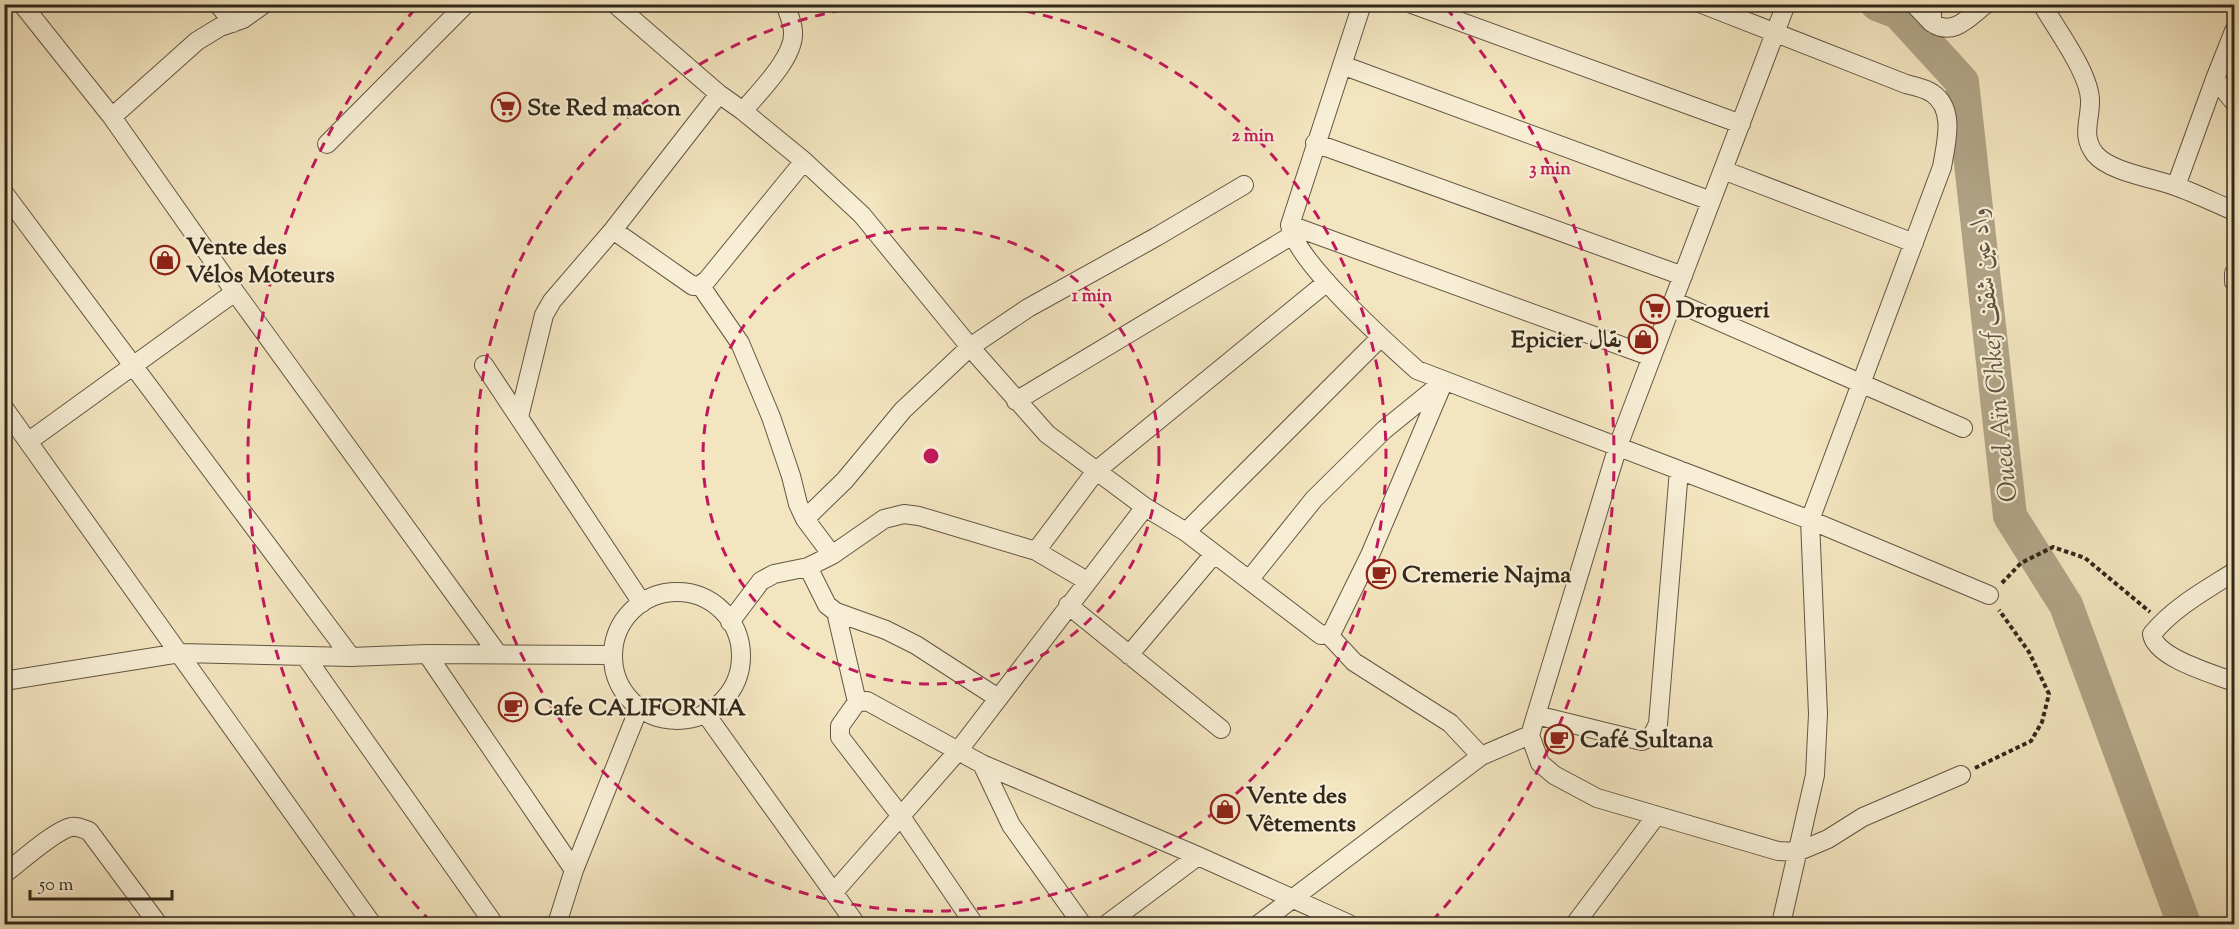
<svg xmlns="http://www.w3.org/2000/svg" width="2239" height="929" viewBox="0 0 2239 929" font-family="'Sorts Mill Goudy',Amiri,serif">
<rect width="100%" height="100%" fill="#f3e5bf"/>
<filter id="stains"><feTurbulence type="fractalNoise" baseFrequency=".00333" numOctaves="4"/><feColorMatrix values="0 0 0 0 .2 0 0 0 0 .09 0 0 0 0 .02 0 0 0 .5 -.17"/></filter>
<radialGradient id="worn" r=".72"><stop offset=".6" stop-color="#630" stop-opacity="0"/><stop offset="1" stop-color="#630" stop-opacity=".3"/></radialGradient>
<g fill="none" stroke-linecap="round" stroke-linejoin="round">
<path stroke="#b1a487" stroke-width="34" d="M 1877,4 L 1898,12 L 1962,82 L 2010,516 L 2066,605 L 2184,924"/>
<g stroke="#625644" stroke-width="20">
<path id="minor" d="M 22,4 L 112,117 L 235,292 L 498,654
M 218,4 L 233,23
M 615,4 L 719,94 L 743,111 L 804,161 L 862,215 L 970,347 L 1047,434 L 1145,507 L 958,751 L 834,892
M 1362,4 L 1290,225 C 1293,259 1389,345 1417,370 L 1810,520 L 1989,595
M 1412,4 L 1741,124
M 1702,4 L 1906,84 C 1914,86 1925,88 1932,93 C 1956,109 1946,143 1942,167 L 1810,520 L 1818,714 L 1815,775 L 1781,924
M 1786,4 L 1618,446 L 1530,735 L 1540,763 L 1554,775 L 1597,798 L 1778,851 L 1797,852 L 1828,839 L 1863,817 L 1961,775
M 1914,4 L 1932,23
M 1932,4 L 1932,23 C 1954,37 1969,17 1986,4
M 2042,4 C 2056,29 2091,75 2090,102 C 2090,122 2081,136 2095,154 C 2110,172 2153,178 2175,186 C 2195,193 2215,203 2234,211
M 1342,65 L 1711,201
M 2215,79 L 2234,102
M 743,111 C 759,92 795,57 793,32 C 793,23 788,13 785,4
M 112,117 L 197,41 L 220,27 L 243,19 L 264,4
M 1315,143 L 1683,276
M 327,144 L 466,4
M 1723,170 L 1914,243
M 2176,186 L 2215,79 L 2234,31
M 4,193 L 351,657
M 1290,225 L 1652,357
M 613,230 L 693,286 L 700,285 L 707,280 L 804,161
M 2234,273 L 2234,282
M 700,285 L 740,343 L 771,417 L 791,476 L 798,504 L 805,519 L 832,555
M 1673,301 L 1963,428
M 484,365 L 642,603
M 1016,401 L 1291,236
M 4,408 L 372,924
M 519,417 L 544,315 L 552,301 L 613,230 L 719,94
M 29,441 L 235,292
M 1145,507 L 1186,532 L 1321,635 L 1328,634 L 1333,630 L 1370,555 L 1444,381
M 805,519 L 845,480 L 903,410 L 970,347 L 1028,308 L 1156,237 L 1244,185
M 1186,532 L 1380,338
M 1036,551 L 1096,471 L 1327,282
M 808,567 L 827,605 L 836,612 L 886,630 L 916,645 L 998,698
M 2234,572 C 2206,590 2174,607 2152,634 C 2155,658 2214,674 2234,682
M 1249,580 L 1314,499 L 1384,430 L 1443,382
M613 656a64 64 0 1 1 128 0a64 64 0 1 1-128 0Z
M 1068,605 L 1221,729
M 836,612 L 857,702
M 730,622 L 761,581 L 774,574 L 808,567 L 832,555 L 884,519 L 904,514 L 919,516 L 1036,551 L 1087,581
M 1328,634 L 1354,662 L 1450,723 L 1481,756
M 427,654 L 574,870
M 1129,655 L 1214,554
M 305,656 L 494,924
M 4,681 L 180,653 L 351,657 L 427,654 L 612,655
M 705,713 L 856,924
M 1536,715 L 1642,741 L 1652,736 L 1658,724 L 1679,470
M 982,764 L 1011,825 L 1082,924
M 4,874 C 19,863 54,831 71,827 C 77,826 83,829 89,831 L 158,924
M 557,924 L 574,870 L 639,708
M 974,924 L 900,815 L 840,737 L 840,726 L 857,702 L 867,701 L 982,764 L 1198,856 L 1349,924
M 1107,924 L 1198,856
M 1259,924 L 1481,756 L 1530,735
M 1575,924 L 1656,816"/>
</g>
<path stroke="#31271b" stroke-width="4" stroke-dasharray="4.5 3" stroke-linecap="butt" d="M 2002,583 L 2021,563 L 2053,547 L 2085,558 L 2150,612
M 1975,768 L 2031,741 L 2042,722 L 2049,694 L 2029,652 L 1999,610"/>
<use href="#minor" stroke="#f7eed5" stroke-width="18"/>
</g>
<g fill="none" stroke="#c2185b" stroke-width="3" stroke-dasharray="10 8">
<circle cx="931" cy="456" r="228"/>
<path d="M990 5A455 455 0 1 1 872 5"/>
<path d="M431 922A683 683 0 0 1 416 8M1446 8A683 683 0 0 1 1431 922"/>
</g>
<defs>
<g id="supermarket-ring" transform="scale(1.5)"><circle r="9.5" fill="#f7eed5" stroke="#8f2418" stroke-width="1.5"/><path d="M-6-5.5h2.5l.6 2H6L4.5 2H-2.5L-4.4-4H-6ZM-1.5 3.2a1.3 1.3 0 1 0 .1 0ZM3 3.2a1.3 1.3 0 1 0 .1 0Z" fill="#8f2418"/></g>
<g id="shop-ring" transform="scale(1.5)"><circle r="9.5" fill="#f7eed5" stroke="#8f2418" stroke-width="1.5"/><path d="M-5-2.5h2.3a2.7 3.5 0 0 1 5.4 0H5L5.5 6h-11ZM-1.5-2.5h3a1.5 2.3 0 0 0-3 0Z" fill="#8f2418"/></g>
<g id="cafe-ring" transform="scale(1.5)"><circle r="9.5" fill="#f7eed5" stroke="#8f2418" stroke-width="1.5"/><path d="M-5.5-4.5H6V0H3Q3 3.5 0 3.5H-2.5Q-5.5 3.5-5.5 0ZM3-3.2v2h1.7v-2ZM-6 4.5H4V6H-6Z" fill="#8f2418"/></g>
</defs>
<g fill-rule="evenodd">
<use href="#supermarket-ring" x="506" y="107"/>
<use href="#shop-ring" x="165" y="260"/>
<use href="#supermarket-ring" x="1655" y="309"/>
<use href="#shop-ring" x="1643" y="339"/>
<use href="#cafe-ring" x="1381" y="574"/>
<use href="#cafe-ring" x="513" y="707"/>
<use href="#cafe-ring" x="1559" y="739"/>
<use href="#shop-ring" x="1225" y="809"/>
</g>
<g text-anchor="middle" stroke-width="4.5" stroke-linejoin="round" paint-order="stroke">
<g font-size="24" font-weight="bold" fill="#31271b" stroke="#f7eed5" text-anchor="start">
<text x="527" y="115">Ste Red macon</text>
<text x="186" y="254">Vente des<tspan x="186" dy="28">Vélos Moteurs</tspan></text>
<text x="1676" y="317">Drogueri</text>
<text x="1622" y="347" text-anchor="end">Epicier بقال</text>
<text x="1402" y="582">Cremerie Najma</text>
<text x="534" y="715">Cafe CALIFORNIA</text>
<text x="1580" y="747">Café Sultana</text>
<text x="1246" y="803">Vente des<tspan x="1246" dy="28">Vêtements</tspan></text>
</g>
<g font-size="26" font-style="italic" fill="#5e5341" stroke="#f7eed5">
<text transform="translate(1992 355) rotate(-96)" y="9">Oued Aïn Chkef واد عين شقف</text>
</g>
</g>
<circle cx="931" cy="456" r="9" fill="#c2185b" stroke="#f7eed5" stroke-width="3"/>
<g font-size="18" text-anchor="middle" font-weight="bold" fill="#c2185b" stroke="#f7eed5" stroke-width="4.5" stroke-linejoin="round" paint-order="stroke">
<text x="1253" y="141">2 min</text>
<text x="1550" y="174">3 min</text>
<text x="1092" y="301">1 min</text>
</g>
<rect width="2239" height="929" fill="none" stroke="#f3e5bf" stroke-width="24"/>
<rect x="6" y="6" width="2227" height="917" fill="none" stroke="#31271b" stroke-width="3"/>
<rect x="12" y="12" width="2215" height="905" fill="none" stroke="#31271b" stroke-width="1.5"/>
<path d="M30 890v9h142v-9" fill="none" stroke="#31271b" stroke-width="3"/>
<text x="39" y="890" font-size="18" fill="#31271b" stroke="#f7eed5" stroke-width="4.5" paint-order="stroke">50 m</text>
<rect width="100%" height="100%" filter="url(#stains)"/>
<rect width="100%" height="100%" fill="url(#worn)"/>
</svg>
